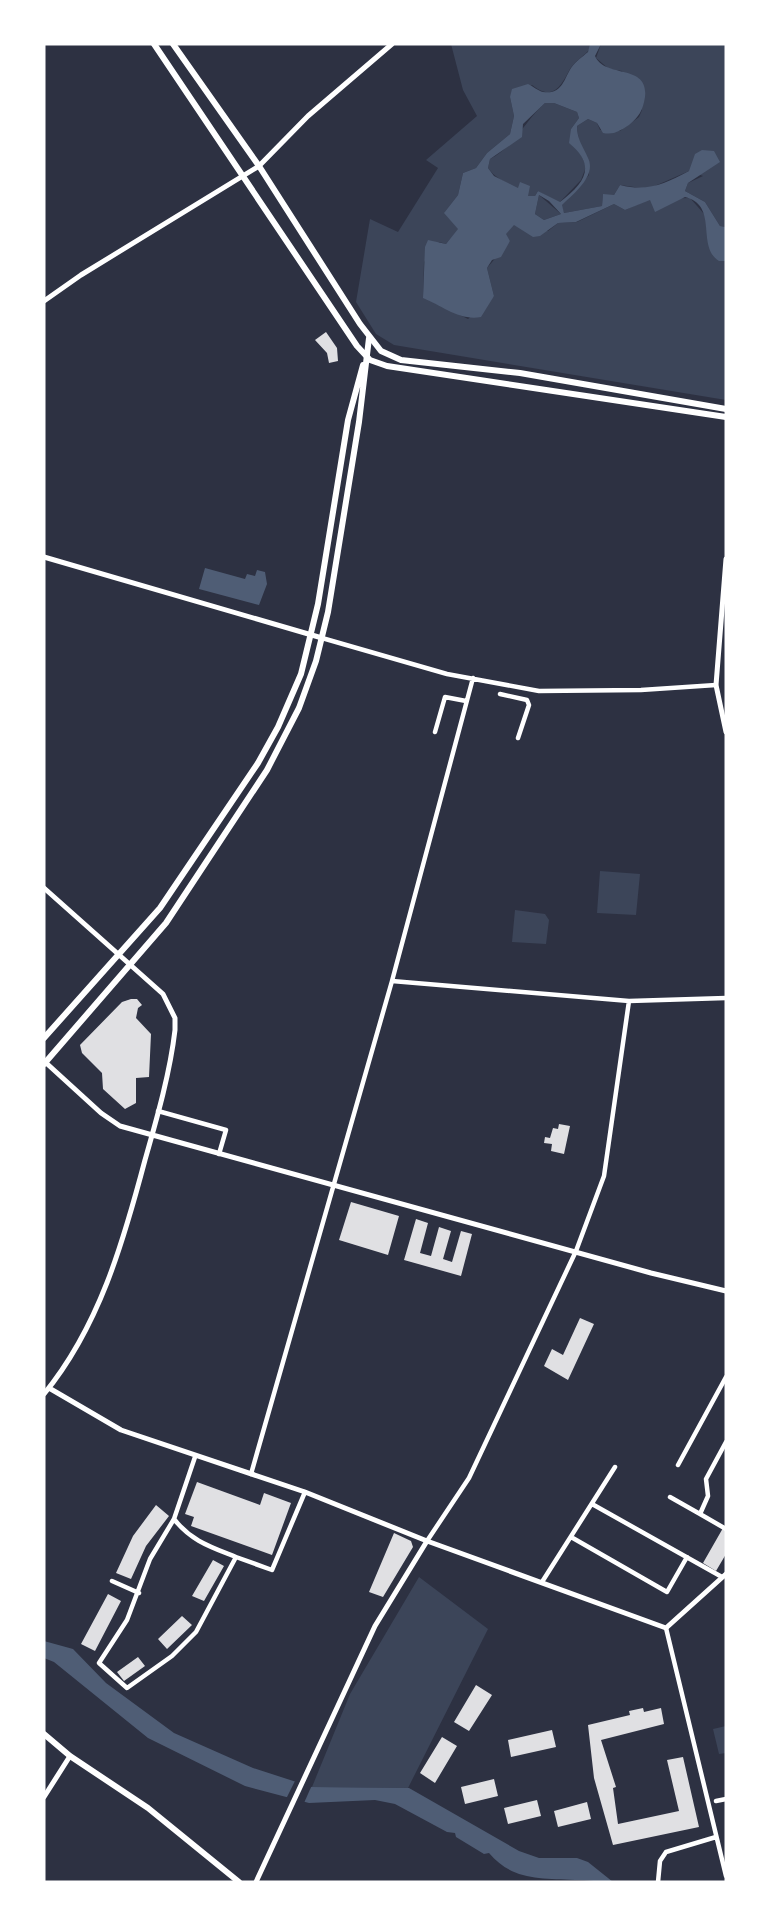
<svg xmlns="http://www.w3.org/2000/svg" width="770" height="1926" viewBox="0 0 770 1926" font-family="'Sofia Sans Condensed',sans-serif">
<rect width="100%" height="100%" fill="#2d3142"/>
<path fill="#3c4559" d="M 451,44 L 590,44 L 590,49 C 584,56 575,61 570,69 C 561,86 553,102 532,85 L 510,97 L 514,116 L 510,134 L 487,153 L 476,168 L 463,173 L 458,195 L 445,212 L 459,229 L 446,244 L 439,242 L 424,262 L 423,297 L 468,319 L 494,296 L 487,268 L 510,241 L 505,234 L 514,224 L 523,229 L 548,231 L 558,223 L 577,222 L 614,204 L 625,210 L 650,199 L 690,198 L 705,215 L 710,249 L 726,261 L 726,400 L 394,345 L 376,334 L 356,302 L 370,219 L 398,232 L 438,168 L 426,160 L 477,116 L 463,90 Z
M 601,44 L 726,44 L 726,227 L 720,226 L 705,202 L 685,191 L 688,183 L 703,176 L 689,171 L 648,189 L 620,185 L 614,195 L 603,195 L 602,206 L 564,213 L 561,205 L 589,175 C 588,156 577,144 577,126 L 588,119 L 597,123 L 600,130 L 620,131 L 639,117 L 642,110 L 622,71 L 609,69 L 596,58 Z
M 545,103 L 554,103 L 577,112 L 579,118 L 571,129 L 586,167 L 581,180 L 559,203 L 538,191 L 535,196 L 527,197 C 515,185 498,182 488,168 L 490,159 C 515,146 524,122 545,103 Z
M 539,195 L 561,214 L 544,220 L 535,214 Z
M 600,871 L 640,874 L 636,915 L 597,913 Z
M 515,910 L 545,914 L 549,920 L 546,944 L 512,942 Z
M 419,1577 L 488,1629 L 408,1788 L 312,1787 L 350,1694 Z
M 726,1726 L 726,1753 L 719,1754 L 713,1729 Z"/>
<path fill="#4f5d75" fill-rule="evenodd" d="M 590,44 L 601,44 L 595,56 C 605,79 649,63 645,97 C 643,110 639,117 629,125 C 620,131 614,135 603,133 L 597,123 L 588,119 L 577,126 C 577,140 583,146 588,158 C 597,176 573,194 562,205 L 564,213 L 602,206 L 603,194 L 614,195 L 620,185 C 648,192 664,184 689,171 L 695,154 L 702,150 L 714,151 L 720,162 L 688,183 L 685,191 L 705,202 L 720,226 L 726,227 L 726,261 L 719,261 C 696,247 719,205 685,197 L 655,212 L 650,200 L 625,210 L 614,204 L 576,222 L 558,223 L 540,236 L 533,237 L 514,225 L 506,234 L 510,241 L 501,257 L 492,260 L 487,268 L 494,296 L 481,317 C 459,321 443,306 423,298 L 425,247 L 428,240 L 446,244 L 458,229 L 444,213 L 458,195 L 463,173 L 476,168 L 487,153 L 510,134 L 514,116 L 510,97 L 512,89 L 528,84 C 533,86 538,91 543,92 C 562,95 564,79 571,68 C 576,61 582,57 588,52 ZM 545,103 L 554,103 L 577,112 L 579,118 L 571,129 L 569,143 C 597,166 585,183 560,202 L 538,191 L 535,196 L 528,196 L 530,186 L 520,182 L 518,188 L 494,176 L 488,168 L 490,159 L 522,137 L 523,124 ZM 539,195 L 549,201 L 561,214 L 544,220 L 535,214 Z
M 205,568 L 245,579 L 247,574 L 255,576 L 257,570 L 265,572 L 267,584 L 259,605 L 199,589 Z
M 44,1641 L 73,1649 L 106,1683 L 174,1733 L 253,1768 L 312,1787 L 409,1788 L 519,1851 L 539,1858 L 577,1858 L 588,1862 L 613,1882 C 600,1882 587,1880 575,1880 C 540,1878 513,1881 489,1853 L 484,1854 L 456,1837 L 455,1833 L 447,1832 L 395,1804 L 375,1800 L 309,1803 L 245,1786 L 148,1738 L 54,1662 L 44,1658 Z"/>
<path fill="#2d3142" d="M 295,1781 L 312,1785 L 304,1803 L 286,1799 Z"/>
<path fill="#e0e0e3" d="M 326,332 L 337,348 L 338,361 L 329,363 L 327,353 L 315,340 Z
M 131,999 L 137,999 L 142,1005 L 138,1008 L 136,1018 L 151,1034 L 149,1077 L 136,1078 L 136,1103 L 125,1109 L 103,1089 L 102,1073 L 82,1053 L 80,1045 L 122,1002 Z
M 559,1124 L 570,1126 L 564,1154 L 551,1151 L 552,1144 L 544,1143 L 545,1137 L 550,1138 L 553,1128 L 558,1129 Z
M 351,1202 L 399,1216 L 388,1255 L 339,1240 Z
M 416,1219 L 428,1223 L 420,1253 L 431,1256 L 439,1227 L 451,1231 L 443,1259 L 452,1262 L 461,1231 L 472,1234 L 461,1276 L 404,1260 Z
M 580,1318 L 594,1324 L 568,1380 L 544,1366 L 552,1349 L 563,1355 Z
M 197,1482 L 260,1505 L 264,1493 L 291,1503 L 272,1555 L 191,1526 L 194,1517 L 185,1514 Z
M 156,1505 L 169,1516 L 146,1546 L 131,1579 L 116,1573 L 133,1536 Z
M 723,1528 L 726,1530 L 726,1554 L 716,1571 L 703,1563 Z
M 394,1533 L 411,1541 L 413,1547 L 383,1597 L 369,1592 Z
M 213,1560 L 224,1566 L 204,1601 L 192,1596 Z
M 108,1594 L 121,1601 L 95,1651 L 81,1644 Z
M 182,1616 L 192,1625 L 167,1649 L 158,1639 Z
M 138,1657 L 145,1666 L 124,1681 L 117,1672 Z
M 476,1685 L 492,1695 L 469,1731 L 454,1722 Z
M 643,1708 L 644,1712 L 661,1708 L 664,1724 L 601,1740 L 616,1787 L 613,1788 L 618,1824 L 679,1811 L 667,1760 L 683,1757 L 699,1827 L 613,1845 L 594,1778 L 588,1725 L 630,1715 L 629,1711 Z
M 552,1730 L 556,1747 L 511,1757 L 508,1740 Z
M 442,1737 L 457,1746 L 435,1783 L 420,1773 Z
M 494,1779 L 498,1796 L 465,1804 L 461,1787 Z
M 537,1800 L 541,1816 L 508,1824 L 504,1808 Z
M 587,1802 L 591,1819 L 558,1827 L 554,1811 Z"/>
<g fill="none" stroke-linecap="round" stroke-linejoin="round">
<path stroke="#fff" stroke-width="4.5" d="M 322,638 L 447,674 L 539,691 L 641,690 L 716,685
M 500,694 L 527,700 L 529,705 L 518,738
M 435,732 L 445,697 L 466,701
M 392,981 L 629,1001 L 726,998
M 158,1111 L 226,1130 L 219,1154
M 726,1442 L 706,1479 L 708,1496 L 700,1514 L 726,1529
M 195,1457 L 174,1519 L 150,1559 L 127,1620 L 99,1663 L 127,1688 L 172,1656 L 196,1632 L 236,1557 L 272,1570 L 305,1492
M 678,1465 L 726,1377
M 251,1474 L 392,981 L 473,678
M 670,1497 L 700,1514
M 592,1504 L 722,1577
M 174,1519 C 191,1541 211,1547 236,1557
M 571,1537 L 667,1592 L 687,1557
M 427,1541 L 469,1478 L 576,1251 L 604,1176 L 629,1001
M 112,1581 L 139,1593
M 542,1582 L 615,1467
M 666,1628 L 726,1876
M 716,1801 L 726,1799
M 658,1882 L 660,1861 L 666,1852 L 716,1837"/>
<path stroke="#fff" stroke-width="5" d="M 44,301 L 81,275 L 259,166 L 308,116 L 392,44
M 44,557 L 322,638
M 726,559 L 716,685 L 726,732
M 44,888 L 163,994 L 175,1018 L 175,1030 C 170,1073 157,1118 145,1160 C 123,1243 99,1327 44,1394
M 44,1061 L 101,1113 L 120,1126 L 651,1273 L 726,1291
M 49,1388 L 121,1430 L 305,1492 L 427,1541 L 666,1628 L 726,1574
M 44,1797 L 70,1756
M 256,1882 L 375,1626 L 427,1541"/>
<path stroke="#fff" stroke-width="6" d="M 44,1038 L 160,908 L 258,763 L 278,727 L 301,674 L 318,604 L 348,420 L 363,365
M 44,1064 L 166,923 L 267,770 L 299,708 L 316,661 L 328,612 L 359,422 L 369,338
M 44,1734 L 70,1756 L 148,1808 L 239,1882"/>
<path stroke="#fff" stroke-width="6" d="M 154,44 L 357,346 L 370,360 L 387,366 L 726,417
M 173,44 L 259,166 L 360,324 L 381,351 L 401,360 L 520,373 L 726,409"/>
</g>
<rect width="770" height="1926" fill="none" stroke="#ffffff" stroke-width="91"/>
</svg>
